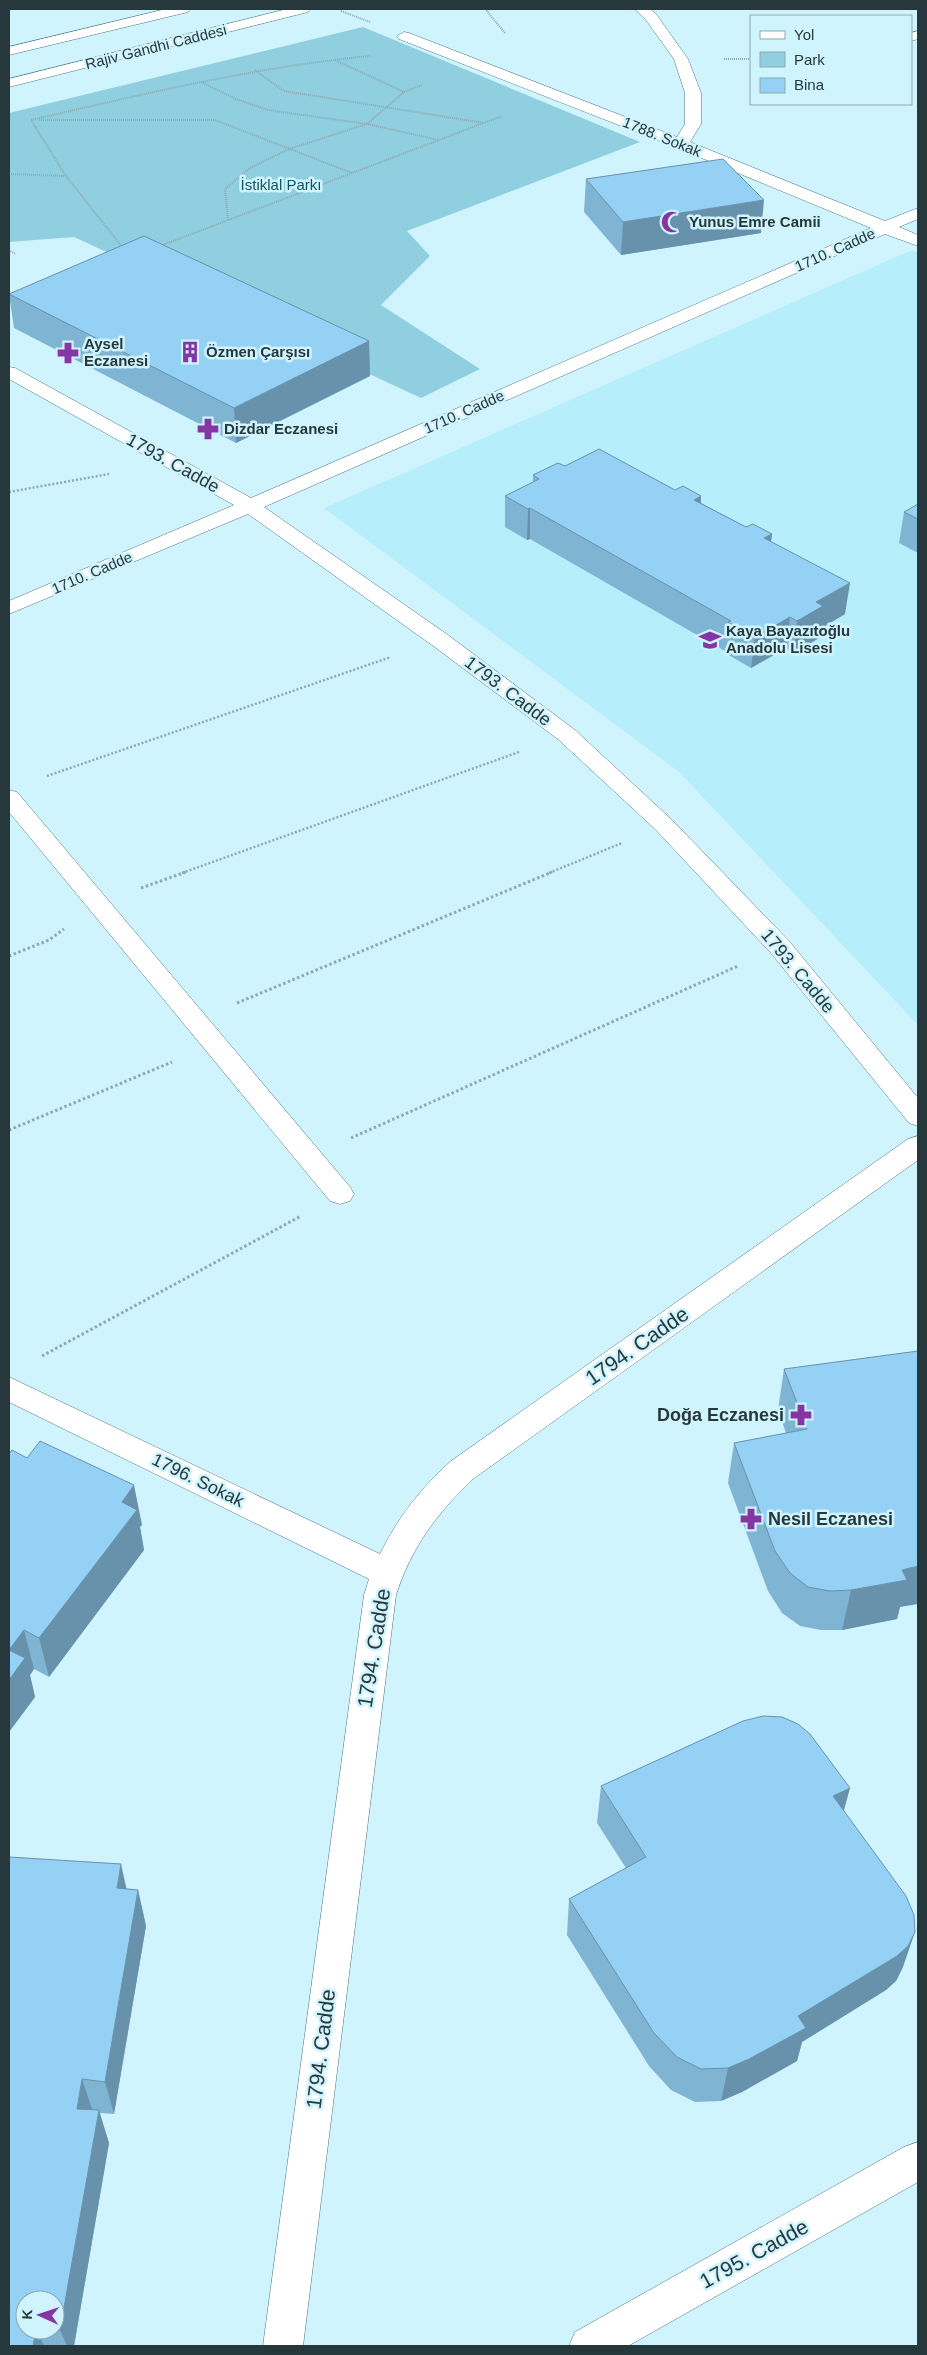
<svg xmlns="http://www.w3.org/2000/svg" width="927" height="2355" viewBox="0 0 927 2355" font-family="Arial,sans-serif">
<rect width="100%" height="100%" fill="#d0f4fd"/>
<path fill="#b7eefc" d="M 912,250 L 918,253 L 918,1025 L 679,772 L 324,508 Z"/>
<path fill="#90cfdf" d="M 363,27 L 640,142 L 407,231 L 430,256 L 381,305 L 480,369 L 421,398 L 74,237 L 9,242 L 9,113 Z"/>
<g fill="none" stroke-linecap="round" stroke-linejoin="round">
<g stroke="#4a737e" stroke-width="1">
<path id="minor" d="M 635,9 L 650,9 L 656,14 L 688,59 L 701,93 L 701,124 L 690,142 L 885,221 L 918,208 L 918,219 L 899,227 L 918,235 L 918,246 L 885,234 L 264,507 L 448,635 L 575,730 L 672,820 L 789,941 L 918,1098 L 918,1126 L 909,1123 L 771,953 L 656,830 L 559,740 L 432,645 L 248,514 L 9,614 L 9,601 L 234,505 L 9,379 L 9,367 L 15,368 L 251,498 L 871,228 L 675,147 L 399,39 L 397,36 L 404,32 L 409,33 L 677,137 L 685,124 L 685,93 L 674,59 L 646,20 Z
M 918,31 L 918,39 L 911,41 L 911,33 Z
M 9,790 L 17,792 L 350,1187 L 354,1194 L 350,1201 L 340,1204 L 330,1201 L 9,812 Z
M 918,1136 L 918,1160 L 473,1479 C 437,1513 411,1548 396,1595 L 303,2346 L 263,2346 L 364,1595 L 369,1579 L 9,1402 L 9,1377 L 380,1554 C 398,1517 421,1488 451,1461 L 908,1139 Z
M 918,2142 L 918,2182 L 628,2346 L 569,2346 L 575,2332 L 904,2147 Z"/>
</g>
<g stroke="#4a737e" stroke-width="1">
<path id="major" d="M 166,9 L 190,9 L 188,12 L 9,55 L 9,47 Z
M 287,9 L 310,9 L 308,12 L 9,87 L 9,79 Z"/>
</g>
<path stroke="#8daab1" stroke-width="2" stroke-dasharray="1 1" stroke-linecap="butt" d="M 489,9 L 486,10 L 505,33
M 9,10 L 12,9
M 341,11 L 370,22
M 724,59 L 751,59
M 335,60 L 404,92
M 255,70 L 284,91 L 484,123
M 201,82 L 236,99 L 268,110 L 367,124 L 439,140
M 39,120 L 215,120 L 352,173
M 9,174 L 65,176
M 228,220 L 225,189 L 250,168 L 289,149 L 367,124 L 404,92 L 422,85
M 160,246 L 502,116
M 123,248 L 66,176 L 31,120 C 144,94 255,67 370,56
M 9,250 L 15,254"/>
<path stroke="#8daab1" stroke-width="2.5" stroke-dasharray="2 2" stroke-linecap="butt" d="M 9,492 L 109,474
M 47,776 L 391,657
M 182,873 L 519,752
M 549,873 L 622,843"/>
<path stroke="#8daab1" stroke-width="3" stroke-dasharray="2.5 2.5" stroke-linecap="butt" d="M 141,888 L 186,872
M 9,956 L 49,940 L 64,929
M 237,1003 L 552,872
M 9,1130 L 172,1062
M 351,1138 L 738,966
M 42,1356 L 301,1216"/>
<use href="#minor" fill="#fff" fill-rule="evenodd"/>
<use href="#major" fill="#fff" fill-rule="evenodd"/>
</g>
<path fill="#80b4d3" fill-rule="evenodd" d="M 586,179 L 761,233 L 621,255 L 584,212 Z
M 9,294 L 369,341 L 370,376 L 236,443 L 14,328 Z
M 565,466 L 701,496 L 701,503 L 746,527 L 772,534 L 771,541 L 845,614 L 820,629 L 819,638 L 794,653 L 786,648 L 751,668 L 725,653 L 725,651 L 530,539 L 527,540 L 505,527 L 505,496 L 533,482 L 533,475 Z
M 918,504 L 918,553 L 899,543 L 904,512 Z
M 784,1369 L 900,1607 L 897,1619 L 842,1630 L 821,1630 L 800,1626 L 782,1613 L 768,1591 L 728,1483 L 734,1443 L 786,1433 L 778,1410 Z
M 9,1454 L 142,1525 L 140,1527 L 144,1550 L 49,1677 L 34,1669 L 30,1675 L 35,1697 L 9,1732 Z
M 601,1786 L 844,1810 L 903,1967 L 896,1981 L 886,1990 L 802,2042 L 797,2061 L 742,2092 L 721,2101 L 695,2102 L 671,2090 L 649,2066 L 567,1935 L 569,1899 L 626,1868 L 597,1823 Z
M 127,1889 L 138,1890 L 146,1926 L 114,2114 L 99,2113 L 109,2143 L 74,2346 L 9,2346 ZM 55,2300 L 55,2330 L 25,2330 Z"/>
<path fill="#6892ac" d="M 764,200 L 761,233 L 621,255 L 623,222 Z
M 369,341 L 370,376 L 236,443 L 234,408 Z
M 701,496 L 699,527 L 694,500 Z
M 530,508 L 530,539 L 527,540 L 528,509 Z
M 772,534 L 768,565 L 764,538 Z
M 850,583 L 845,614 L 820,629 L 819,638 L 794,653 L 797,621 L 816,602 Z
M 790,617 L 786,648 L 751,668 L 755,637 Z
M 134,1485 L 142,1525 L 140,1527 L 144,1550 L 49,1677 L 39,1638 L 122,1502 Z
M 918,1566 L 918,1604 L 900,1607 L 897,1619 L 842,1630 L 851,1590 L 902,1570 Z
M 24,1630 L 34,1669 L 30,1675 L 35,1697 L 9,1732 L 9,1650 Z
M 850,1788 L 840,1825 L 833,1796 Z
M 121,1864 L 129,1900 L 117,1888 Z
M 138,1890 L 146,1926 L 114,2114 L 105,2082 Z
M 915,1932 L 903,1967 L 896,1981 L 886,1990 L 802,2042 L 797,2061 L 742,2092 L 721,2101 L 728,2068 L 798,2016 Z
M 82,2079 L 93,2112 L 77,2109 Z
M 99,2110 L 109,2143 L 74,2346 L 67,2346 L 60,2330 Z
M 36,2330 L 37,2330 L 44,2346 L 33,2346 Z"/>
<path fill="#95d1f5" stroke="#6892ac" d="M 723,159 L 764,200 L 623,222 L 586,179 Z
M 144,236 L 369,341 L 234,408 L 9,294 Z
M 599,449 L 675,490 L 683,486 L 701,496 L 694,500 L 746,527 L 753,524 L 772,534 L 764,538 L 850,583 L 816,602 L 823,606 L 797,621 L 790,617 L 755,637 L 728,622 L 731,621 L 530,508 L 528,509 L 505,496 L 539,479 L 533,475 L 558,463 L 565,466 Z
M 918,504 L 918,519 L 904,512 Z
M 918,1351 L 918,1566 L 902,1570 L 907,1580 L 851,1590 L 830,1591 L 808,1587 L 790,1573 L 775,1551 L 734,1443 L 807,1429 L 784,1369 Z
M 40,1441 L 134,1485 L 122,1502 L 137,1510 L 39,1638 L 24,1630 L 9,1650 L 25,1658 L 9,1680 L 9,1454 L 12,1450 L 27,1458 Z
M 763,1716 L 782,1717 L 798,1724 L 810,1734 L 850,1788 L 833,1796 L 906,1896 L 914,1915 L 915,1932 L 908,1946 L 897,1956 L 798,2016 L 806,2028 L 749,2059 L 728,2068 L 701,2069 L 677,2057 L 654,2033 L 569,1899 L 646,1857 L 601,1786 L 743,1721 Z
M 9,1857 L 121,1864 L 117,1888 L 138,1890 L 105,2082 L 82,2079 L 77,2109 L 99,2110 L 60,2330 L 55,2330 L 55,2300 L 25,2300 L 25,2330 L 36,2330 L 33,2346 L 9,2346 Z"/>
<defs>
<g id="mosque-bare" transform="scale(1.725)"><path d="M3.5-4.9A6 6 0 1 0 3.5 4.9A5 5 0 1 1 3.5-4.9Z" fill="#8535a4" stroke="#d0f4fd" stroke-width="2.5" paint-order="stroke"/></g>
<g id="building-bare" transform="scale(1.725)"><path d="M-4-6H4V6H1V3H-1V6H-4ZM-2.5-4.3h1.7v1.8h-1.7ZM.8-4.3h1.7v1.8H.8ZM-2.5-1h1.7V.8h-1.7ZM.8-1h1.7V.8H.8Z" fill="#8535a4" stroke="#d0f4fd" stroke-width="2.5" paint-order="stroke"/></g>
<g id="pharmacy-bare" transform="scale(1.725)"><path d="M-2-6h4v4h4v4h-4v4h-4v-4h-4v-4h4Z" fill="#8535a4" stroke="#d0f4fd" stroke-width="2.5" paint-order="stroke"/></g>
<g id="school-bare" transform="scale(1.725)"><path d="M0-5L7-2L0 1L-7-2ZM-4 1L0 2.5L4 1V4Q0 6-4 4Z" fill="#8535a4" stroke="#d0f4fd" stroke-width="2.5" paint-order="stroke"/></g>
</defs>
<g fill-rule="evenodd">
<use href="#mosque-bare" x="672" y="222"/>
<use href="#building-bare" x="190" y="352"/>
<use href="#pharmacy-bare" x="68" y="353"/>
<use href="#pharmacy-bare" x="208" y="429"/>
<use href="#school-bare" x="710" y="640"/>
<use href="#pharmacy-bare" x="801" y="1415"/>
<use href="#pharmacy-bare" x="751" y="1519"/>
</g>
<g text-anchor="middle" stroke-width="5" stroke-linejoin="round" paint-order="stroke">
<g font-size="15" fill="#26383c" stroke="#d0f4fd">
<text transform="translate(156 47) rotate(-14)" y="5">Rajiv Gandhi Caddesi</text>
<text transform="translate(662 137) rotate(22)" y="5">1788. Sokak</text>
<text transform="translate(835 250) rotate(-24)" y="5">1710. Cadde</text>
<text transform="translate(464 412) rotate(-24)" y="5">1710. Cadde</text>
<text transform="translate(92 573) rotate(-23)" y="5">1710. Cadde</text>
</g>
<g font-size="15" fill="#125461" stroke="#d0f4fd">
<text x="281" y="190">İstiklal Parkı</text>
</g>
<g font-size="15" font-weight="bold" fill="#26383c" stroke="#d0f4fd" text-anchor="start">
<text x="689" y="227">Yunus Emre Camii</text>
<text x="84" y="349">Aysel<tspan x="84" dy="17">Eczanesi</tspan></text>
<text x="206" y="357">Özmen Çarşısı</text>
<text x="224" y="434">Dizdar Eczanesi</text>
<text x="726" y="636">Kaya Bayazıtoğlu<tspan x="726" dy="17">Anadolu Lisesi</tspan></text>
</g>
<g font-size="18" fill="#26383c" stroke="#d0f4fd">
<text transform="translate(173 463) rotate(29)" y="6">1793. Cadde</text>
<text transform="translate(508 691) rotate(37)" y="6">1793. Cadde</text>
<text transform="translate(798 971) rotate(50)" y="6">1793. Cadde</text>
<text transform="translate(198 1480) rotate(26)" y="6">1796. Sokak</text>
</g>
<g font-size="18" font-weight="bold" fill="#26383c" stroke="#d0f4fd" text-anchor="end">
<text x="784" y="1421">Doğa Eczanesi</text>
<text x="768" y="1525" text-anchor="start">Nesil Eczanesi</text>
</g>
<g font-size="21" fill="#26383c" stroke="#d0f4fd">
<text transform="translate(637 1346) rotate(-35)" y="7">1794. Cadde</text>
<text transform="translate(374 1648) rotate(-81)" y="7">1794. Cadde</text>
<text transform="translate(321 2049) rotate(-83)" y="7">1794. Cadde</text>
<text transform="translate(754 2254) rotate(-29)" y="7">1795. Cadde</text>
</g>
</g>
<rect width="927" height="2355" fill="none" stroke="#26383c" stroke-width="20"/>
<rect x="750" y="15" width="162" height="90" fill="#d0f4fd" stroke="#8ca9b0"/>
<rect x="760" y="31" width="25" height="8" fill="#ffffff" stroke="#8ca9b0"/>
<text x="794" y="40" font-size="15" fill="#26383c">Yol</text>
<rect x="760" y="52" width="25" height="15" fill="#90cfdf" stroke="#8ca9b0"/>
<text x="794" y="65" font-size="15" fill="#26383c">Park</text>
<rect x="760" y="78" width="25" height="15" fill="#95d1f5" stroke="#8ca9b0"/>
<text x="794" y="90" font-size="15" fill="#26383c">Bina</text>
<g transform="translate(40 2315) rotate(273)"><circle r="24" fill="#d0f4fd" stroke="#8ca9b0"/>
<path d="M0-4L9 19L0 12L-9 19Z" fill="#8535a4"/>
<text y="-8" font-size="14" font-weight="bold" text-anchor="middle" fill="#26383c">K</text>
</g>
</svg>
